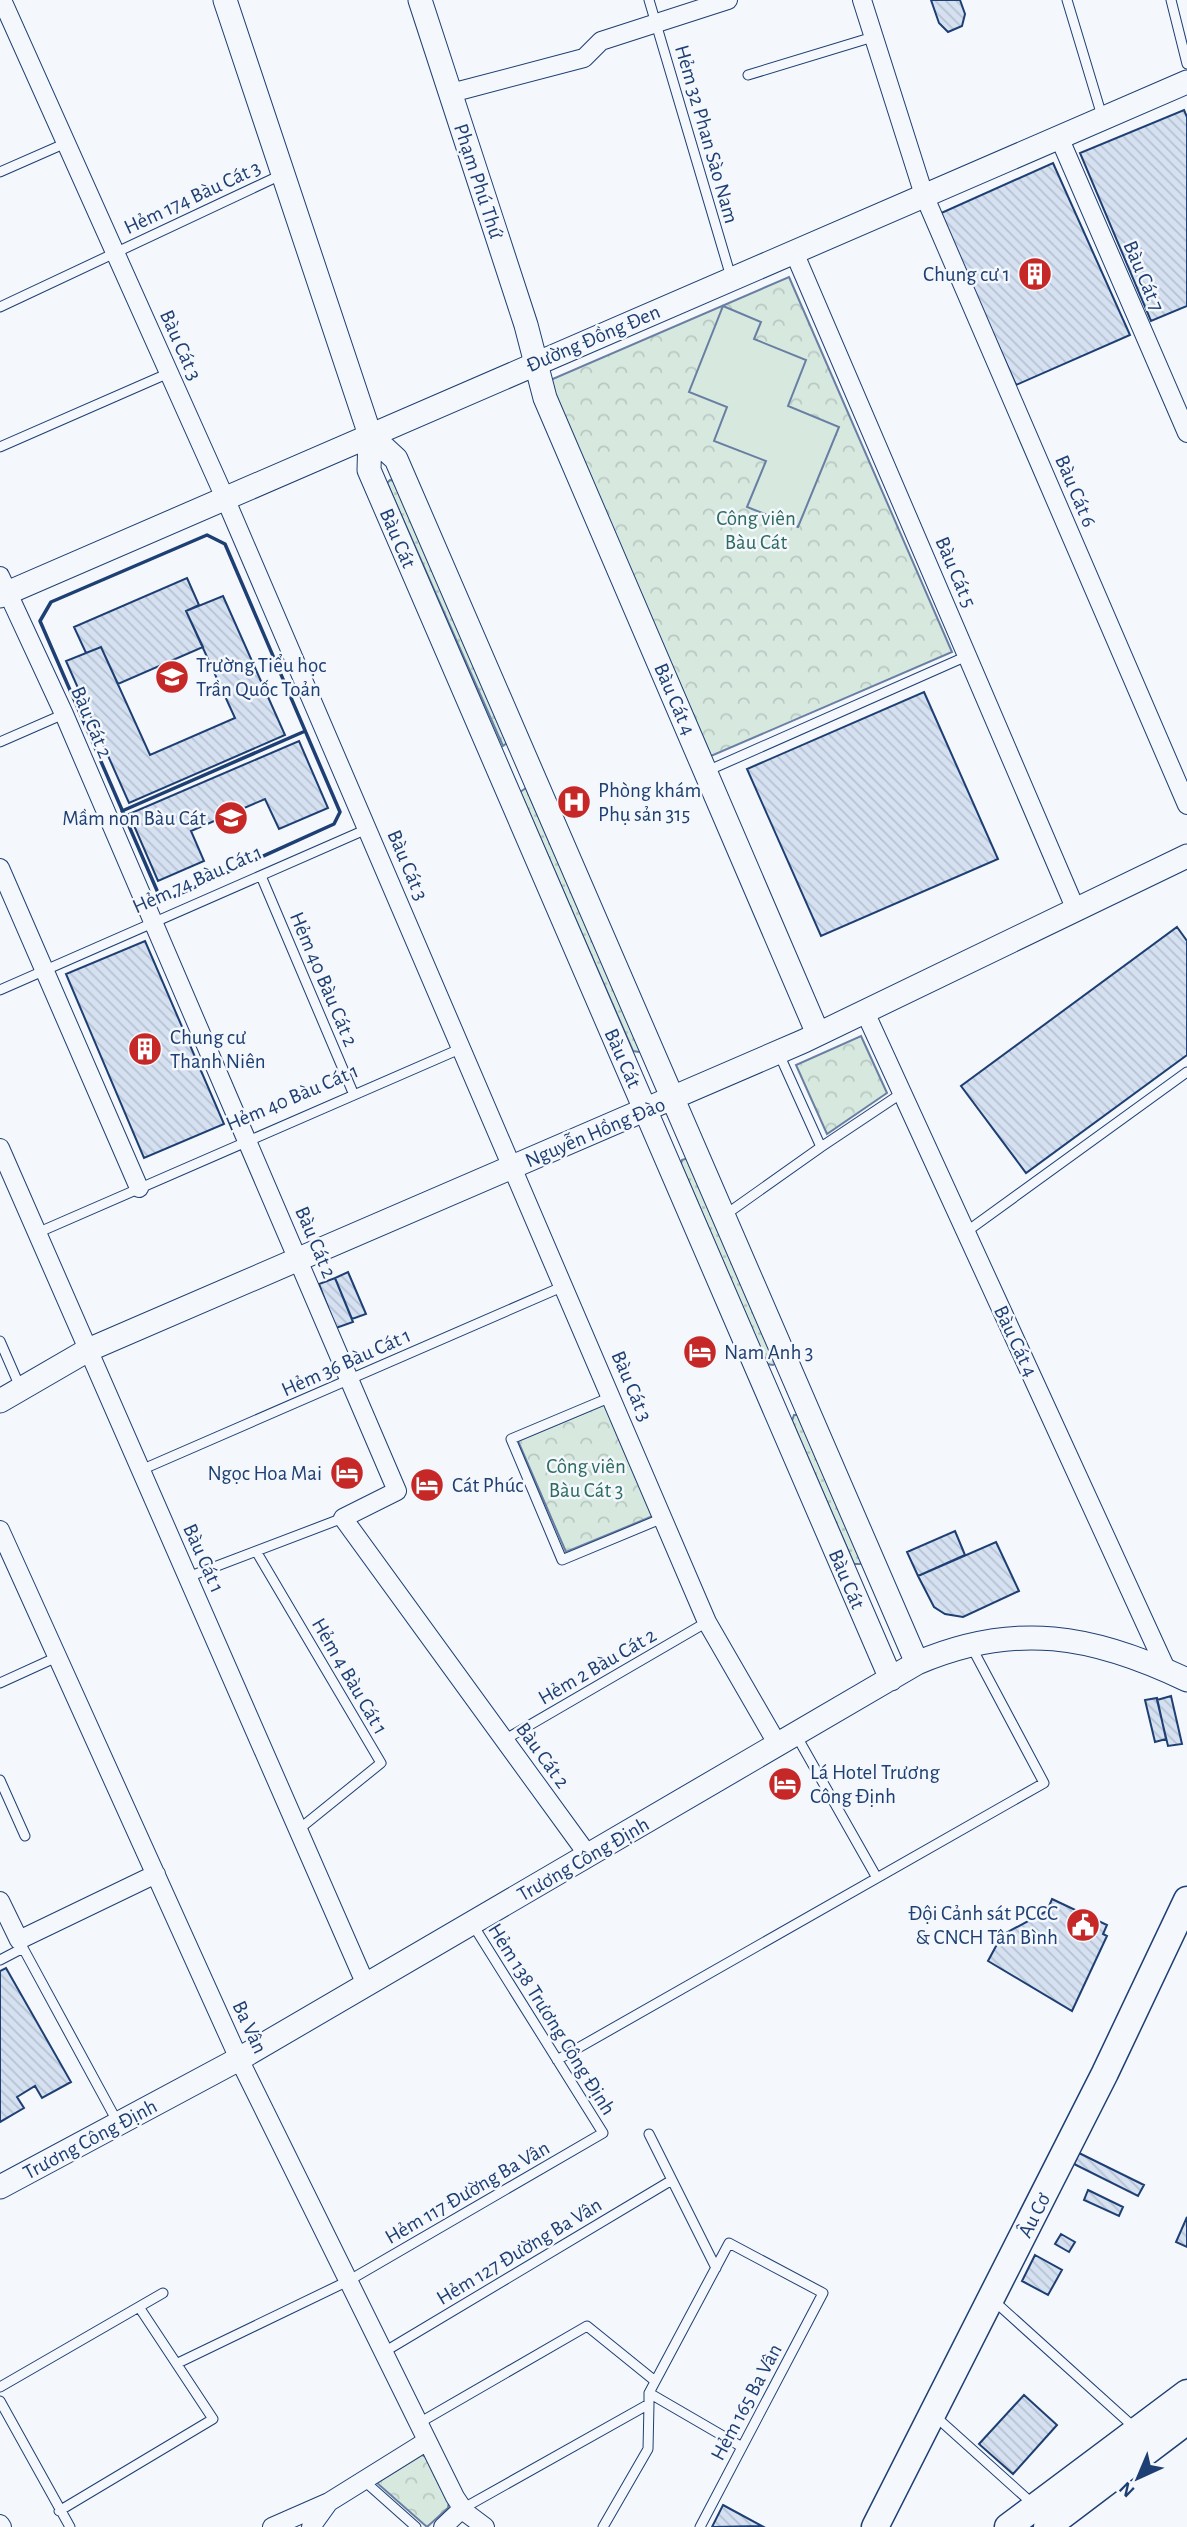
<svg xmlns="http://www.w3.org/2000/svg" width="1187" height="2527" viewBox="0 0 1187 2527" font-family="'Alegreya Sans',sans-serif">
<defs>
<pattern id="grass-dots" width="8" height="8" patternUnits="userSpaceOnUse" patternTransform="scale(1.75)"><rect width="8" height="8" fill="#d7e8df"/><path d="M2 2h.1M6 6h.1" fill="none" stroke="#b8c8c3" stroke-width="1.8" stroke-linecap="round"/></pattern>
<pattern id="park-crowns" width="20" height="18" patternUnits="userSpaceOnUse" patternTransform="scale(1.75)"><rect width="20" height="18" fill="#d7e8df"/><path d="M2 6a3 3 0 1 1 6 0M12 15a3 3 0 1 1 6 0" fill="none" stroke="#b8c8c3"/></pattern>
<pattern id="building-back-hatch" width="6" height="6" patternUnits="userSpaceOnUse" patternTransform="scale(1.75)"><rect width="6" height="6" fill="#d5e0f0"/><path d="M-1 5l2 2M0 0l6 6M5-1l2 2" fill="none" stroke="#b6c1d1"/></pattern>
</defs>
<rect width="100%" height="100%" fill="#f4f7fb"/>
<path fill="url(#grass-dots)" stroke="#687fa3" stroke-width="2" d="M 390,480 L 394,481 L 507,743 L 503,746 L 387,483 Z
M 526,788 L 641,1050 L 639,1052 L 633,1051 L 520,792 Z
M 688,1158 L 776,1363 L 773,1365 L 767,1364 L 681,1164 L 682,1160 Z
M 794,1415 L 798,1415 L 862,1561 L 860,1564 L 854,1564 L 792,1421 Z"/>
<path fill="url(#park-crowns)" stroke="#687fa3" stroke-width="2" d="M 789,277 L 952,652 L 711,756 L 548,381 Z
M 861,1036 L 887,1093 L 827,1134 L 796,1065 Z
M 606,1404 L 653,1516 L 566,1552 L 518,1441 Z
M 422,2455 L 427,2457 L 449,2502 L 448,2508 L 427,2527 L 377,2483 Z"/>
<path fill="#d7e8df" stroke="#687fa3" stroke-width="2" d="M 723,306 L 761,322 L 754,339 L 806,360 L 788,406 L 839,427 L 798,527 L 747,507 L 766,461 L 714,441 L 727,407 L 689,392 Z"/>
<path fill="url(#building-back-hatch)" stroke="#1d3f73" stroke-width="2" d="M 931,0 L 960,0 L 965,14 L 962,26 L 948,32 L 939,23 Z
M 1184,110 L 1187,117 L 1187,306 L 1151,321 L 1080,153 Z
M 1053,163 L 1130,335 L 1016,385 L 939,214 Z
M 187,578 L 199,605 L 186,611 L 203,647 L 118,684 L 101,647 L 86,653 L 74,627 Z
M 223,596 L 285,735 L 129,803 L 66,661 L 101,647 L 150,755 L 235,718 L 186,611 Z
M 924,692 L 998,859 L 821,936 L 747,769 Z
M 299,741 L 328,808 L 279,829 L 265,799 L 191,831 L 204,861 L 158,881 L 129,814 Z
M 1177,927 L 1187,941 L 1187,1055 L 1026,1173 L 961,1086 Z
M 145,941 L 224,1124 L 144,1158 L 66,974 Z
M 348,1272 L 366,1314 L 352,1319 L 335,1278 Z
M 335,1278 L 353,1322 L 336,1328 L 319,1284 Z
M 955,1531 L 965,1555 L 918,1576 L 907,1552 Z
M 996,1542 L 1019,1591 L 963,1617 L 945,1614 L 934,1607 L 918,1576 Z
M 1171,1696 L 1182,1744 L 1168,1746 L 1157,1700 Z
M 1157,1698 L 1166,1739 L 1155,1742 L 1145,1700 Z
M 1052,1899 L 1107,1925 L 1103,1934 L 1107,1936 L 1072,2011 L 988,1961 L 1002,1935 L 1047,1911 Z
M 6,1968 L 71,2082 L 42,2098 L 35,2086 L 17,2097 L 24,2108 L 0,2122 L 0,1971 Z
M 1079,2153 L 1144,2185 L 1138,2196 L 1074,2164 Z
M 1088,2190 L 1123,2207 L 1119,2216 L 1084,2200 Z
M 1187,2217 L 1187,2247 L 1176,2242 Z
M 1061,2234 L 1075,2242 L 1069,2252 L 1055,2244 Z
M 1035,2255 L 1062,2270 L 1048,2295 L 1022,2281 Z
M 1024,2395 L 1057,2425 L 1013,2474 L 979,2444 Z
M 723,2505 L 762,2526 L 712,2527 Z"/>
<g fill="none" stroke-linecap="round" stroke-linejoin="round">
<g stroke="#1d3f73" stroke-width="11">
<path id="service" d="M 649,0 L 731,277
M 1067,0 L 1102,116
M 1171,0 L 1187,64
M 748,75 L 873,37
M 0,172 L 66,143
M 0,307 L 283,174
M 0,447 L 169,373
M 0,742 L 64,714
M 707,771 L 967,656
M 261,876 L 354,1095
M 0,990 L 367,829
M 779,1054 L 821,1147 L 902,1093
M 725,1215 L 821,1147
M 966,1232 L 1187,1072
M 37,1233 L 462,1048
M 0,1341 L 20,1387
M 611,1397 L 511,1439 L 562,1560 L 663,1518
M 141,1470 L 564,1286
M 256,1551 L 381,1763 L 298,1830
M 188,1577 L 343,1518
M 0,1683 L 57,1657
M 796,1735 L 877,1878
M 504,1740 L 707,1622
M 0,1780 L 25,1836
M 0,1960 L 23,1948 L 118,2123
M 557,2060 L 1044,1783 L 971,1646
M 649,2134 L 716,2268
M 993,2300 L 1136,2429
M 384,2352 L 672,2180
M 178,2363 L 348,2281 L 603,2133 L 473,1925
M 0,2387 L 163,2293
M 649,2393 L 742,2447
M 0,2401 L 70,2527
M 935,2416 L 1034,2505
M 419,2423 L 587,2326 L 655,2381
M 362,2479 L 416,2527
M 462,2509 L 649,2404 L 649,2393 L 729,2243 L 823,2293 L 700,2527
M 59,2511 L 213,2419 L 139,2307
M 603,2527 L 648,2449 L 649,2404"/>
</g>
<g stroke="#1d3f73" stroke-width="20">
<path id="minor" d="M 2,0 L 225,498 L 707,1622 L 778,1745
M 862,0 L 924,195 L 1187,805
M 451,93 L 584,58 L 601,41 L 728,0
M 1059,137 L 1187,433
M 794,252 L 1076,910
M 0,576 L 64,714 L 397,1491 L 343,1518 L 588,1855
M 0,868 L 139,1188
M 865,1012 L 1167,1671
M 0,1148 L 366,1985
M 0,1530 L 239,2059 L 455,2497 L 465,2512 L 485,2527
M 0,1901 L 19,1940 L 156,1874
M 0,2524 L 2,2527
M 272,2527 L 329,2502 L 427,2441
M 311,2527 L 329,2502
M 443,2527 L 462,2509"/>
</g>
<g stroke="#1d3f73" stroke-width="25">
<path id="tertiary" d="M 225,0 L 370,435 L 369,470 L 891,1679
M 420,0 L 526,325 L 545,398 L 818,1034
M 370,435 L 396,459 L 917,1663
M 0,596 L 1187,82
M 0,1401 L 88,1350 L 804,1041 L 1187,856
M 0,2187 L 239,2059 L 917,1663 C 1015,1621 1093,1635 1187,1680"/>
</g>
<g stroke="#1d3f73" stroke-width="29">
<path id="secondary" d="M 875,2527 L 1105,2073 L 1187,1900
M 1008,2527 L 1187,2393
M 1047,2527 L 1187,2421"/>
</g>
<use href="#service" stroke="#f4f7fb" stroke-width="9"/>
<use href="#minor" stroke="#f4f7fb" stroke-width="18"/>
<use href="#tertiary" stroke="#f4f7fb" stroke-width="23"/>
<use href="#secondary" stroke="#f4f7fb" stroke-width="26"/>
<path stroke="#1d3f73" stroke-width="3.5" d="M 207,535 L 225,544 L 340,812 L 334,824 L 162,902 L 40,621 L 51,602 Z
M 122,811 L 303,732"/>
</g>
<defs>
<g id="building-disc" transform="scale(1.75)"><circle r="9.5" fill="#c62828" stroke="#f4f7fb"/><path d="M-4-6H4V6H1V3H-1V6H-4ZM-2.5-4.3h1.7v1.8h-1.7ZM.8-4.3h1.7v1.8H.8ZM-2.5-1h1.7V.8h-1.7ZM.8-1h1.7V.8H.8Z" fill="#fff"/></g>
<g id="school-disc" transform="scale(1.75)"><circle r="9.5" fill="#c62828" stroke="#f4f7fb"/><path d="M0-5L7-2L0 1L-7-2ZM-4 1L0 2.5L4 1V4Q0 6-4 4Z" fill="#fff"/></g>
<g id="hospital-disc" transform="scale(1.75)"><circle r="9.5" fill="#c62828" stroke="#f4f7fb"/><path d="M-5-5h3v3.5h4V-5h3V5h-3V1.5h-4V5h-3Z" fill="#fff"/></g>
<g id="hotel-disc" transform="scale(1.75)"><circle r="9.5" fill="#c62828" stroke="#f4f7fb"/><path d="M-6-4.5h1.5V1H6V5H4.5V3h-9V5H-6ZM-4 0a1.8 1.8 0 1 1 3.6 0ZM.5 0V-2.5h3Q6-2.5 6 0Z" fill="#fff"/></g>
<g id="civic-disc" transform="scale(1.75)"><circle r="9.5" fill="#c62828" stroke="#f4f7fb"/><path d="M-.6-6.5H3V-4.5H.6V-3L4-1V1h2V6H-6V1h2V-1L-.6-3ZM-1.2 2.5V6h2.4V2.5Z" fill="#fff"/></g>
</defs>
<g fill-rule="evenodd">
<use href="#building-disc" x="1035" y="274"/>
<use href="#school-disc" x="172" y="677"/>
<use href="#hospital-disc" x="574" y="802"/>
<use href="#school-disc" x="231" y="818"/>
<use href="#building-disc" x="145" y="1049"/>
<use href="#hotel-disc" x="700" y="1352"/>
<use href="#hotel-disc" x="347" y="1473"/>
<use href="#hotel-disc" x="427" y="1485"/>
<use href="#hotel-disc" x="785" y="1784"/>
<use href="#civic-disc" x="1083" y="1925"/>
</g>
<g text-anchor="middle" stroke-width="5" stroke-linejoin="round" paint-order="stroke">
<g font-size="21" fill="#1d3f73" stroke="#f4f7fb">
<text transform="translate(707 134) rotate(74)" y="7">Hẻm 32 Phan Sào Nam</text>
<text transform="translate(479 181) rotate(72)" y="7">Phạm Phú Thứ</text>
<text transform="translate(192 197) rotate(-25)" y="7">Hẻm 174 Bàu Cát 3</text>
<text transform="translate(1144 276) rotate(67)" y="7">Bàu Cát 7</text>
<text transform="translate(593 338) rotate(-23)" y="7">Đường Đồng Đen</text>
<text transform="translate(181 345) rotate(66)" y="7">Bàu Cát 3</text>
<text transform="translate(1076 491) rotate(67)" y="7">Bàu Cát 6</text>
<text transform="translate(398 538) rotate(67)" y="7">Bàu Cát</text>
<text transform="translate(956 572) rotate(67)" y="7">Bàu Cát 5</text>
<text transform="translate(675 699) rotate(67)" y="7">Bàu Cát 4</text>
<text transform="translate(92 722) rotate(67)" y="7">Bàu Cát 2</text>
<text transform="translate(408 865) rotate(67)" y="7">Bàu Cát 3</text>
<text transform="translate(197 879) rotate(-24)" y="7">Hẻm 74 Bàu Cát 1</text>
<text transform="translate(324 979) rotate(67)" y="7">Hẻm 40 Bàu Cát 2</text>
<text transform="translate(623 1058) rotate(66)" y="7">Bàu Cát</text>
<text transform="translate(292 1097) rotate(-23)" y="7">Hẻm 40 Bàu Cát 1</text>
<text transform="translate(595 1132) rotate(-23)" y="7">Nguyễn Hồng Đào</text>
<text transform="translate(316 1242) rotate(67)" y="7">Bàu Cát 2</text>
<text transform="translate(1016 1341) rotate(65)" y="7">Bàu Cát 4</text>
<text transform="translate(346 1362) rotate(-24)" y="7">Hẻm 36 Bàu Cát 1</text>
<text transform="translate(632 1386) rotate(67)" y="7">Bàu Cát 3</text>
<text transform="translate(204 1558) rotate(66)" y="7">Bàu Cát 1</text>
<text transform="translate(847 1579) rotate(67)" y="7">Bàu Cát</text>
<text transform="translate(597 1666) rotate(-30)" y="7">Hẻm 2 Bàu Cát 2</text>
<text transform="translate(350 1676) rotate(60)" y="7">Hẻm 4 Bàu Cát 1</text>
<text transform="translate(543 1755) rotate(54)" y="7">Bàu Cát 2</text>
<text transform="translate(583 1859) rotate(-30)" y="7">Trương Công Định</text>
<text transform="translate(552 2019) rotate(58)" y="7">Hẻm 138 Trương Công Định</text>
<text transform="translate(250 2027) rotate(65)" y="7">Ba Vân</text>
<text transform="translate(90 2139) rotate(-28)" y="7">Trương Công Định</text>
<text transform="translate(467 2192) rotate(-30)" y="7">Hẻm 117 Đường Ba Vân</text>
<text transform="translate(1034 2215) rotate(-63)" y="7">Âu Cơ</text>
<text transform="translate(519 2251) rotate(-31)" y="7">Hẻm 127 Đường Ba Vân</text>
<text transform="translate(746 2402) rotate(-62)" y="7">Hẻm 165 Ba Vân</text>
</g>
<g font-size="21" fill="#1d3f73" stroke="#f4f7fb" text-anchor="start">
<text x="1010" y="281" text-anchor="end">Chung cư 1</text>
<text x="196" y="672">Trường Tiểu học<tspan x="196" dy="24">Trần Quốc Toản</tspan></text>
<text x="598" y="797">Phòng khám<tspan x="598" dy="24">Phụ sản 315</tspan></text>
<text x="206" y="825" text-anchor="end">Mầm non Bàu Cát</text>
<text x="170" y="1044">Chung cư<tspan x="170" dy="24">Thanh Niên</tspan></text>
<text x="724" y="1359">Nam Anh 3</text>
<text x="322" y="1480" text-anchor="end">Ngọc Hoa Mai</text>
<text x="452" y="1492">Cát Phúc</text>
<text x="810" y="1779">Lá Hotel Trương<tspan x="810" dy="24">Công Định</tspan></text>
<text x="1058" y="1920" text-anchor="end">Đội Cảnh sát PCCC<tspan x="1058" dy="24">&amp; CNCH Tân Bình</tspan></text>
</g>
<g font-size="21" fill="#2c6c60" stroke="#f4f7fb">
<text x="756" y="525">Công viên<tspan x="756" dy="24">Bàu Cát</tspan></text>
<text x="586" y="1473">Công viên<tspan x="586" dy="24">Bàu Cát 3</tspan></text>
</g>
</g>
<g transform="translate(1138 2478) rotate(224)" stroke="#f4f7fb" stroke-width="5" paint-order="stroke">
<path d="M0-5L12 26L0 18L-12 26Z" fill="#1d3f73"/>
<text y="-10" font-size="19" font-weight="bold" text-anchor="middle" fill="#1d3f73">N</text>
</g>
</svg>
